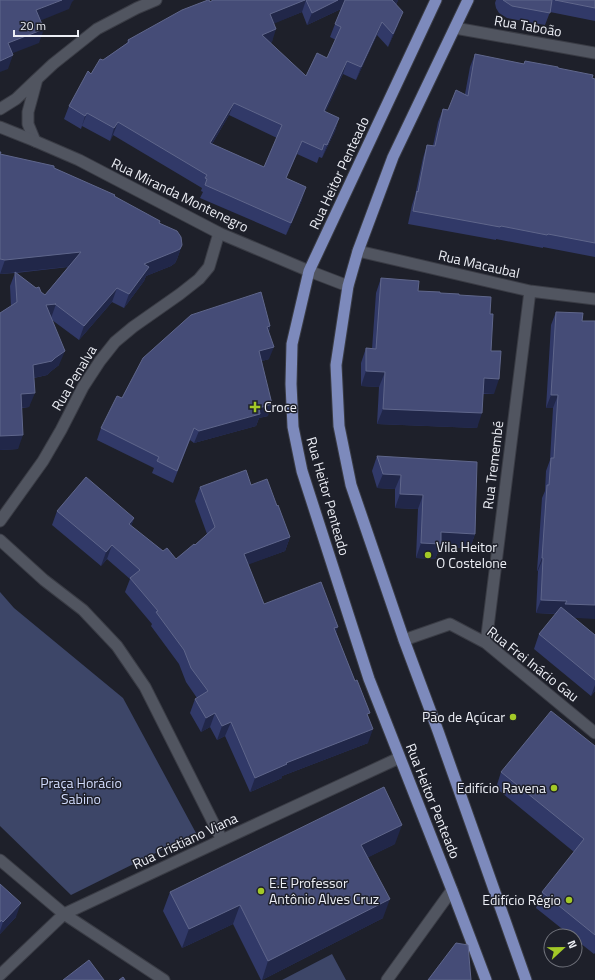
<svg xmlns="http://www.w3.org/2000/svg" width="595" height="980" viewBox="0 0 595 980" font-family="'Titillium Web',sans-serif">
<rect width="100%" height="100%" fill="#1e202a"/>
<path fill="#3d4668" d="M 0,592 L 14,608 L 123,698 L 196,833 L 71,895 L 0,826 Z
M 332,954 L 346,980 L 282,980 Z"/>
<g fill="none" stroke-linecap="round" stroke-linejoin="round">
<g stroke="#3a3c45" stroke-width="13">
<path id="minor" d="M 455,28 L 595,53
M 37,79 L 53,64 L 97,29 L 137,8 L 156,0
M 0,109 L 16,99 L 37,79 L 28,112 L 28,124 L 35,141
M 358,251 L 530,291 L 595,299
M 0,521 L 43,461 L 61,430 L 83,387 L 100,361 L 115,342 L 133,327 L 180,294 L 199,279 L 209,267 L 219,233
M 0,540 L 44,580 L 83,610 L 117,646 L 145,687 L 222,840
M 404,640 L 450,624 L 486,643 L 595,733
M 486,643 L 530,291
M 0,860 L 64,914 L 164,980
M 0,975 L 64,914 L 222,840 L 399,758
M 387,980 L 452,890"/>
</g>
<g stroke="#3a3c45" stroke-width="13">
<path id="tertiary" d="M 0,127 L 35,141 L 79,160 L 219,233 L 309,271 L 348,286"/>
</g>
<g stroke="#3a3c45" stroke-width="13">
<path id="primary" d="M 436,0 L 309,271 L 292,344 L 291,384 L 293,427 L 302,471 L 369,679 L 452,890 L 486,980
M 468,0 L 393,157 L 358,251 L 348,286 L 336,365 L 339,426 L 351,485 L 404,640 L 438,731 L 526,980"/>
</g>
<use href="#minor" stroke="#515560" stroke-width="11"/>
<use href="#tertiary" stroke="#515560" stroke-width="11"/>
<use href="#primary" stroke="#7d8abc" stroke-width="11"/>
</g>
<path fill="#313968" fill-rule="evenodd" d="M 213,0 L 398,0 L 396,5 L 398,25 L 388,47 L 377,35 L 356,80 L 343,74 L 325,112 L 339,118 L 335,131 L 322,158 L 319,157 L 317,163 L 297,154 L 286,178 L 302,200 L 286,235 L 200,198 L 203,192 L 201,191 L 202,188 L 113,135 L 110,141 L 82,126 L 81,129 L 64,119 L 69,106 L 91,74 L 103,60 L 127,43 L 128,40 ZM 341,9 L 335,24 L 330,37 L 336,40 L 327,58 L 306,76 L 270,43 L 272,42 L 274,23 L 302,12 L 307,25 ZM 229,115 L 277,138 L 264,167 L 212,144 Z
M 496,0 L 595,0 L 595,21 L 550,12 L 545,25 L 507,18 L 499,13 L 496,8 L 495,3 Z
M 475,54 L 524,64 L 525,61 L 558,68 L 595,79 L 595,257 L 543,247 L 543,248 L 496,239 L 496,240 L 408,224 L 412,205 L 415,196 L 423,158 L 427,145 L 433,146 L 438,122 L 443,109 L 448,110 L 465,94 L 470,67 Z
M 0,152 L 0,154 L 54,168 L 114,196 L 160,223 L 182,245 L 177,259 L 175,263 L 171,266 L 146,276 L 144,281 L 124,308 L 112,302 L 79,340 L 52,320 L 59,365 L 50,372 L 47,375 L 34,378 L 29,407 L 22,408 L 18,449 L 0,450 L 0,313 L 11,306 L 10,286 L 15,273 L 0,274 ZM 68,267 L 45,295 L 16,273 Z
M 381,278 L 418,291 L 459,295 L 490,314 L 491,351 L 494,394 L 483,394 L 477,428 L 377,424 L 379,387 L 361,386 L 361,363 L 366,348 L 372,349 L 376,293 Z
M 556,312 L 574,618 L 595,635 L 595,691 L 591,696 L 534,649 L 539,634 L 556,614 L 536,613 L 538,571 L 537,571 L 542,498 L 545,491 L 546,471 L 550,460 L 553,408 L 546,408 L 551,325 Z
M 270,326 L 269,332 L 269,359 L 262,361 L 268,416 L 259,418 L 256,426 L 194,443 L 190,440 L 173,483 L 152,473 L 154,468 L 97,440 L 101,428 L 122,398 Z
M 377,456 L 475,534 L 470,548 L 440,547 L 435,559 L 416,558 L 418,509 L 395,508 L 395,489 L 377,488 L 372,471 Z
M 251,485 L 277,506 L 290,537 L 285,551 L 248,564 L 264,604 L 336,632 L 368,717 L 368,743 L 282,776 L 282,778 L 250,792 L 225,736 L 217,740 L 210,727 L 201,732 L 190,713 L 195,699 L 197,698 L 186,682 L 179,664 L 151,626 L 152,624 L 125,592 L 130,579 L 107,559 L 101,566 L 52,525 L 57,511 L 134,518 L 131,526 L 163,551 L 176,559 L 195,545 L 207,534 L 195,501 L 200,487 Z
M 595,746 L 595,953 L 594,954 L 575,939 L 575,936 L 571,936 L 536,908 L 542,892 L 574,852 L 496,788 L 501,772 Z
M 395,844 L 368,857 L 383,918 L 262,980 L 261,980 L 233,924 L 182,948 L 163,911 L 170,892 Z
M 0,884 L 16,917 L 0,934 Z"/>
<path fill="#212749" d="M 62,0 L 74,0 L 72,2 L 69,9 L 32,24 L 36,10 Z
M 305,0 L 306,0 L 302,12 L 266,27 L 270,14 Z
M 338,0 L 346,0 L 343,8 L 307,25 L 312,13 Z
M 392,0 L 398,0 L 396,4 L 387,13 Z
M 403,12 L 398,25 L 388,47 L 393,34 Z
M 382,22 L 377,35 L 356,80 L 361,67 Z
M 44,29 L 39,43 L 3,57 L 8,43 Z
M 276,29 L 272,42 L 258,48 L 262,35 Z
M 13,55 L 8,69 L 0,72 L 0,61 Z
M 347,61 L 343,74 L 320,124 L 324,111 Z
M 234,103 L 229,115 L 205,156 L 210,143 Z
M 87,113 L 82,126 L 81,129 L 85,116 Z
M 339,118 L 335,131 L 322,158 L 327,145 Z
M 118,122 L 113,135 L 110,141 L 114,128 Z
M 302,141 L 297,154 L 281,191 L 286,178 Z
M 306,187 L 302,200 L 286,235 Z
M 182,245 L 177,259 L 175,263 L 171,266 L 146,276 L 144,281 L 124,308 L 129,294 L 144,264 Z
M 81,252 L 75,266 L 0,274 L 5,260 Z
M 117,288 L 112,302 L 79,340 L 84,326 Z
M 56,304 L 51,318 L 46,305 Z
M 270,326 L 266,338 L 267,327 Z
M 274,347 L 269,359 L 255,363 L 259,351 Z
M 65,351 L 59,365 L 50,372 L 47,375 L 28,379 L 33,365 Z
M 366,371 L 385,372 L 379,387 L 361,386 Z
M 484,378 L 499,379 L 494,394 L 478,393 Z
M 35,393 L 29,407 L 16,408 L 21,394 Z
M 551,395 L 558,395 L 553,408 L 546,408 Z
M 272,404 L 268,416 L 259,418 L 256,426 L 194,443 L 199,431 L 259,408 Z
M 383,409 L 482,413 L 477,428 L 377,424 Z
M 23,435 L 18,449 L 0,450 L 0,436 Z
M 383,474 L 401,475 L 395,489 L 377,488 Z
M 400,494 L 423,495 L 418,509 L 395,508 Z
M 134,518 L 129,532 L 129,524 Z
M 441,532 L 475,534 L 470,548 L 440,547 L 435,559 L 416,558 L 421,543 Z
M 290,537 L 285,551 L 239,568 L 244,554 Z
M 112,545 L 107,559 L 101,566 L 106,552 Z
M 542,558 L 543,558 L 538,571 L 537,571 Z
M 541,600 L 567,601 L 595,605 L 595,619 L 560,617 L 561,614 L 536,613 Z
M 338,627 L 333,641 L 334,628 Z
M 595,685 L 595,691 L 591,696 Z
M 215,713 L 210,727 L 201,732 L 206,718 Z
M 231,722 L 225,736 L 217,740 L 222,726 Z
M 373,729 L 368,743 L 282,776 L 282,778 L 250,792 L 255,778 L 286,763 Z
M 402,825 L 395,844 L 355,864 L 361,845 Z
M 390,899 L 383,918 L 262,980 L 268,961 Z
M 21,903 L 16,917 L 0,934 L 0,931 L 3,922 Z
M 240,905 L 233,924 L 182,948 L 189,929 Z"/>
<path fill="#454c77" stroke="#5f668b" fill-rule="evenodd" d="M 0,0 L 62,0 L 36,10 L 44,29 L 8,43 L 13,55 L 0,61 Z
M 208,0 L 209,0 L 210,2 L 213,0 L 305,0 L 270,14 L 276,29 L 262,35 L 306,76 L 317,53 L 327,58 L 341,27 L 335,24 L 345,0 L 392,0 L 403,12 L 393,34 L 382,22 L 361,67 L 347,61 L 324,111 L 339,118 L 327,145 L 324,144 L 322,150 L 302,141 L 286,178 L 306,187 L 291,223 L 205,185 L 207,179 L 205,178 L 207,175 L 118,122 L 114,128 L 87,113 L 85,116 L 69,106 L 88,71 L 91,74 L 100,59 L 103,60 L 129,42 L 128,40 L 182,10 ZM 234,103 L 282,125 L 264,167 L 210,143 Z
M 306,0 L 338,0 L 312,13 Z
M 503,0 L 552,0 L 550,13 L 512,6 Z
M 555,0 L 595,0 L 595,8 Z
M 475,54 L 524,64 L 525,61 L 558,67 L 558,68 L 593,75 L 592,78 L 595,79 L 595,243 L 548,234 L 547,235 L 501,226 L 500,227 L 413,211 L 417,191 L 418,192 L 427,145 L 435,146 L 443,109 L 448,110 L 456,90 L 468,96 Z
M 0,152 L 1,152 L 0,154 L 54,166 L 54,168 L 115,195 L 114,196 L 160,221 L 159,223 L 177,231 L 181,237 L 182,245 L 180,249 L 176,251 L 144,264 L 149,267 L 129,294 L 117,288 L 84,326 L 55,304 L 56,304 L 46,305 L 65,351 L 55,358 L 52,361 L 33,365 L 35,393 L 21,394 L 23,435 L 0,436 L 0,313 L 17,302 L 15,272 L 36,288 L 39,287 L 41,292 L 45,295 L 81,252 L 5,260 L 0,259 Z
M 381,278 L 419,281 L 418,291 L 440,292 L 440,293 L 459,294 L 459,295 L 491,297 L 490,314 L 493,314 L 491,351 L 501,351 L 499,379 L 484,378 L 482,413 L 383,409 L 385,372 L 366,371 L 366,348 L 376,349 Z
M 261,292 L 270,326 L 267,327 L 274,347 L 259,351 L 272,404 L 259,408 L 260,414 L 199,431 L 194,428 L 177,471 L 157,461 L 159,457 L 101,428 L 117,396 L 122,398 L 143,358 L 191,315 Z
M 556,312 L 583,313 L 582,321 L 595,321 L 595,605 L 565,604 L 567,601 L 541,600 L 543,558 L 542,558 L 547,485 L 549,485 L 551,458 L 554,458 L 558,395 L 551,395 Z
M 377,456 L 477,462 L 475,534 L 441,532 L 441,544 L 421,543 L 423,495 L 400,494 L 401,475 L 383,474 Z
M 246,470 L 251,485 L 267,479 L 277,506 L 278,505 L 290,537 L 244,554 L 264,604 L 321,582 L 338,627 L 334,628 L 355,681 L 357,680 L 370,713 L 367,714 L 373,729 L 286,763 L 287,764 L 255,778 L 231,722 L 222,726 L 215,713 L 206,718 L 195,699 L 208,691 L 191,668 L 184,650 L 156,612 L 158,611 L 130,578 L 140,570 L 112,545 L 106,552 L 57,511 L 86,477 L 134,518 L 129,524 L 163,551 L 167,548 L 176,559 L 194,544 L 195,545 L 215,527 L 200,487 Z
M 561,607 L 595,635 L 595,680 L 539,634 Z
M 551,711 L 595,746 L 595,935 L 542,892 L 584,839 L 501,772 Z
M 384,787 L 402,825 L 361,845 L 390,899 L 268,961 L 240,905 L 189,929 L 170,892 Z
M 0,884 L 21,903 L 3,922 L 1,920 L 0,922 Z
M 456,943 L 468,945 L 471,980 L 428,980 Z
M 89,960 L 104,980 L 63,980 Z
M 123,977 L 125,980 L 119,980 Z"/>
<g fill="#a3c927" stroke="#1e202a" stroke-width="1.5">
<path d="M253 401h4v4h4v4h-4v4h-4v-4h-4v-4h4z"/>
<circle cx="428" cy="555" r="4"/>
<circle cx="513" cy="717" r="4"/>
<circle cx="554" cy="788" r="4"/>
<circle cx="261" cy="891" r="4"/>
<circle cx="569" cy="900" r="4"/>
</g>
<g text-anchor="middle" stroke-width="3" stroke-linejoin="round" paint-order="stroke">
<g font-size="14" fill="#eceef5" stroke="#1e202a">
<text transform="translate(528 26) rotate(10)" y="5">Rua Taboão</text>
<text transform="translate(339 173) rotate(-65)" y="5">Rua Heitor Penteado</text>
<text transform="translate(180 195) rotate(26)" y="5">Rua Miranda Montenegro</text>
<text transform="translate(479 264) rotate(13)" y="5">Rua Macaubal</text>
<text transform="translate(74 378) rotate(-59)" y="5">Rua Penalva</text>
<text transform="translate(493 465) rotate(-83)" y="5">Rua Tremembé</text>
<text transform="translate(328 496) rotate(74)" y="5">Rua Heitor Penteado</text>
<text transform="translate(533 664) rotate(38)" y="5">Rua Frei Inácio Gau</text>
<text transform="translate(433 801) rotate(68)" y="5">Rua Heitor Penteado</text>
<text transform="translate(185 841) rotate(-25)" y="5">Rua Cristiano Viana</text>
</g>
<g font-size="14" fill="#eceef5" stroke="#1e202a" text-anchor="start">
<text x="264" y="412">Croce</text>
<text x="436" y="552">Vila Heitor<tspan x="436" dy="16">O Costelone</tspan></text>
<text x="505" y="722" text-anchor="end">Pão de Açúcar</text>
<text x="546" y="793" text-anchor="end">Edifício Ravena</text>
<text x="269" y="888">E.E Professor<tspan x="269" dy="16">Antônio Alves Cruz</tspan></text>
<text x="561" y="905" text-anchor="end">Edifício Régio</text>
</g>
<g font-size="14" fill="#d1dbfc" stroke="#1e202a">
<text x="81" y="788">Praça Horácio<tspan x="81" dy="16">Sabino</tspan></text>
</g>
</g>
<g transform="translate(563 948) rotate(68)"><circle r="19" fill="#1e202a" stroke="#70727b"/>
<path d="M0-3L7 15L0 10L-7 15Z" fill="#a3c927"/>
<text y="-6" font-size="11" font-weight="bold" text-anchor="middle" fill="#eceef5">N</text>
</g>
<path d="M14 30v6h64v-6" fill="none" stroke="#eceef5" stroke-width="2"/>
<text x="20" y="30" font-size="12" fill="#eceef5" stroke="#1e202a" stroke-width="3" paint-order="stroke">20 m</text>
</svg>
